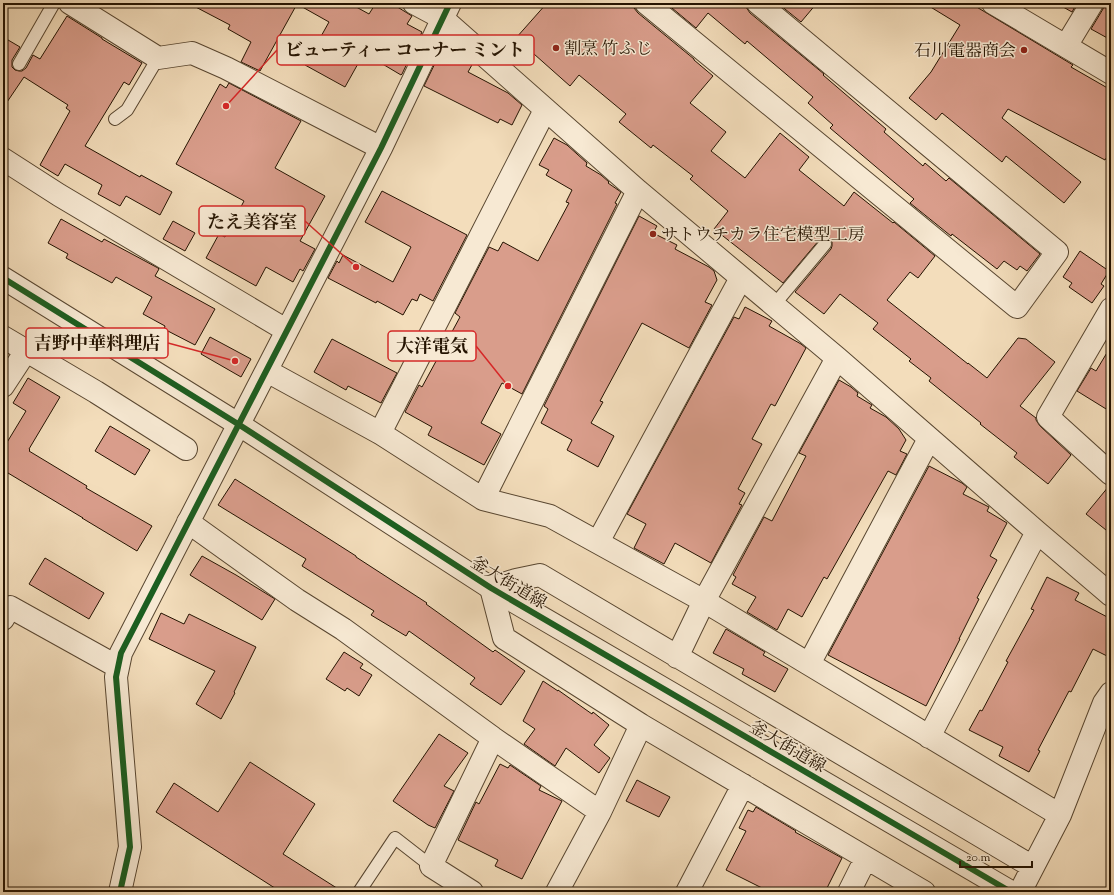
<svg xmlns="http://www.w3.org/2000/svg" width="1114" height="895" viewBox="0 0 1114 895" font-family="'Sorts Mill Goudy','Noto Serif JP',serif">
<rect width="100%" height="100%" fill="#f3ddbb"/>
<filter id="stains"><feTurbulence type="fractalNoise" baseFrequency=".005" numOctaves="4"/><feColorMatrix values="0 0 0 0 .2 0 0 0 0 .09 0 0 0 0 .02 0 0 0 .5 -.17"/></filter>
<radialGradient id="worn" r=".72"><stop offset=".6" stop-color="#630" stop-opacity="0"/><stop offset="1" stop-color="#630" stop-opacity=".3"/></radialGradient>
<path fill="#d99d8b" stroke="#241301" d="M 188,3 L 349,3 L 369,14 L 376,3 L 391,3 L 412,16 L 407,24 L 422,32 L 402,74 L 401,75 L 364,53 L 345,87 L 305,65 L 329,22 L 297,4 L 260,71 L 241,62 L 251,42 L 228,29 L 230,25 Z
M 547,3 L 634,3 L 634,8 L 638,13 L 694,59 L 694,60 L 713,76 L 690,103 L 726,132 L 711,151 L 745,178 L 780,133 L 809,157 L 799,170 L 844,206 L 854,192 L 893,223 L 894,222 L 935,256 L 918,278 L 910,272 L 887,300 L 968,364 L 968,363 L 987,378 L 1018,338 L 1026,339 L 1055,362 L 1020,406 L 1036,418 L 1036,420 L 1040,426 L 1071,455 L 1048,484 L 1014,457 L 1017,453 L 980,424 L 981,423 L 929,381 L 931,378 L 909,361 L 911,359 L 873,329 L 878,323 L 840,294 L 824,314 L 795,292 L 831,249 L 832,246 L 832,242 L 829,238 L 827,237 L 823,237 L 820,239 L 783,283 L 714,229 L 728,211 L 690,179 L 693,176 L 653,145 L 651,148 L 619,122 L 626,114 L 579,75 L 570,86 L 516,38 Z
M 666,3 L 741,3 L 746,7 L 750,13 L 824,74 L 823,75 L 886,129 L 884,132 L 923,166 L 925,163 L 946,181 L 949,178 L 1040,254 L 1027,271 L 1020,266 L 1017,270 L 1004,261 L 997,269 L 952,234 L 951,236 L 910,203 L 914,199 L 830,128 L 833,125 L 808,103 L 813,97 L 747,41 L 745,44 L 708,13 L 696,28 Z
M 782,3 L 817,3 L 801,22 L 780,5 Z
M 924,3 L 970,3 L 1073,65 L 1071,67 L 1111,90 L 1111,150 L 1105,160 L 1008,109 L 1002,118 L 1081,182 L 1064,203 L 1006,156 L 1002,162 L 942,113 L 936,120 L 909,98 L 931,72 L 960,25 Z
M 1056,3 L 1077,3 L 1072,12 Z
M 1104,3 L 1111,3 L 1111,40 L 1091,29 L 1103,9 Z
M 67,16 L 102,38 L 102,39 L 142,63 L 129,85 L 124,82 L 85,146 L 140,177 L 141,175 L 172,192 L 160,215 L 126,196 L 120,206 L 98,194 L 102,185 L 65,164 L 58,176 L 40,165 L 70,111 L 66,108 L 68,105 L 24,77 L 3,108 L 3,37 L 20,47 L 12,60 L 12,67 L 15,70 L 19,71 L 22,71 L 26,68 L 33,55 L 40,59 Z
M 443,47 L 473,63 L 468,72 L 508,93 L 522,105 L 512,125 L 500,119 L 498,123 L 424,86 Z
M 229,83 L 301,121 L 275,168 L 325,196 L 300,241 L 315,249 L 303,271 L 300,269 L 293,282 L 266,267 L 256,286 L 206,258 L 219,234 L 225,237 L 244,201 L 176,164 L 220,84 L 226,88 Z
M 554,138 L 567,145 L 587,163 L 586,166 L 601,175 L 609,182 L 608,183 L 621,192 L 615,203 L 617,204 L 522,394 L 502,383 L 481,423 L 501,434 L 484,465 L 428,435 L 432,427 L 405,412 L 419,385 L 422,387 L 460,317 L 455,313 L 489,247 L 498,251 L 503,242 L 538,261 L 569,203 L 566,202 L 572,190 L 546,175 L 549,170 L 539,165 Z
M 382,191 L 467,235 L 433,301 L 420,294 L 417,301 L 412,299 L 403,315 L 377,301 L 376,303 L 328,278 L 337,261 L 339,263 L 343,255 L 393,282 L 411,247 L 365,222 Z
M 639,216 L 657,226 L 653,233 L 677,245 L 675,249 L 709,267 L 714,271 L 717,280 L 705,302 L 712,305 L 689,348 L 642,323 L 600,401 L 603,402 L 591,423 L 614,436 L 598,467 L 567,450 L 572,440 L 541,423 L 548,409 L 544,406 Z
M 61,219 L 102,242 L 104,239 L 158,268 L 159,269 L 155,276 L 215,309 L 195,345 L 164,329 L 165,326 L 143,314 L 152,297 L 116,277 L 112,283 L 66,258 L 68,254 L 48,243 Z
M 173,221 L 195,233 L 185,251 L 163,239 Z
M 1080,251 L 1109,271 L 1101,284 L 1104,286 L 1092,303 L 1069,287 L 1072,283 L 1063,277 Z
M 745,307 L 772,321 L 769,326 L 801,344 L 806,348 L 775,406 L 771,404 L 752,439 L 762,444 L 738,489 L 745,493 L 739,504 L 742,505 L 711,563 L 675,543 L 664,564 L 634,548 L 646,524 L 627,514 L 734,317 L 739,319 Z
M 210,337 L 251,359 L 241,377 L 201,354 Z
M 332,339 L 397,373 L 381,403 L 348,386 L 346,390 L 314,372 Z
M 1111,346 L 1111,412 L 1077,391 L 1091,368 L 1096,371 Z
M 28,378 L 60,397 L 29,449 L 30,450 L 29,451 L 87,486 L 86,488 L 152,526 L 137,551 L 82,518 L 83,518 L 3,470 L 3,449 L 26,411 L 13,403 Z
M 839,380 L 851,387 L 858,393 L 857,396 L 872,405 L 870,408 L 886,417 L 899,429 L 906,440 L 900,451 L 907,454 L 896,475 L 888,471 L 827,579 L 824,577 L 802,617 L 788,609 L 777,630 L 747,612 L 756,597 L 732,584 L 736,577 L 733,575 L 764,517 L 772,521 L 806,456 L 799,453 Z
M 110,426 L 150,450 L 135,475 L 95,451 Z
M 929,466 L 962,483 L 967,487 L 963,494 L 989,507 L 987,511 L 1007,523 L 990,556 L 997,560 L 977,598 L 979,599 L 959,639 L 960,639 L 926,706 L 828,655 Z
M 235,479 L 356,556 L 356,557 L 427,603 L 426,604 L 493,652 L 495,650 L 525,671 L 501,705 L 470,684 L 475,678 L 409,631 L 406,636 L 371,615 L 374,611 L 302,566 L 306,559 L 218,505 Z
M 1109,486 L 1111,486 L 1111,534 L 1086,514 Z
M 202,556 L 236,575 L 275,599 L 262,620 L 190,575 Z
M 45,558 L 104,593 L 89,619 L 29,584 Z
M 1047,577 L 1079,593 L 1075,600 L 1111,619 L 1111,658 L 1093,649 L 1071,692 L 1069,691 L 1038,750 L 1040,751 L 1029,772 L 999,756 L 1003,747 L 969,730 L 980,710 L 982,711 L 1008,662 L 1006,661 L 1034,610 L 1031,609 Z
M 161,613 L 184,624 L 189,614 L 256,647 L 234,692 L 235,693 L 221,719 L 196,704 L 215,671 L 149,639 Z
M 726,629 L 765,652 L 763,655 L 788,669 L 775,692 L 742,674 L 744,669 L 713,653 Z
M 344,652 L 363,664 L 360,668 L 372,675 L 359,696 L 347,688 L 345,691 L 326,679 Z
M 543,681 L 558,691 L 558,690 L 592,714 L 593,712 L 609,725 L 594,745 L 610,758 L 599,773 L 566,748 L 555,766 L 524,744 L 535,729 L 523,721 Z
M 439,734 L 468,753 L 444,786 L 454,791 L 435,828 L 428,825 L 393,801 Z
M 250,762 L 315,804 L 283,854 L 343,892 L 281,892 L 156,812 L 174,783 L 218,812 Z
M 500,764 L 508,768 L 510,765 L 541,786 L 539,790 L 562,801 L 522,879 L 495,866 L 498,860 L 458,840 L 476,802 L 479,804 Z
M 637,780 L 670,797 L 659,817 L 626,801 Z
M 756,807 L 796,831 L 795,832 L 842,858 L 825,892 L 770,892 L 726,870 L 746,831 L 739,828 L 748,810 L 753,812 Z"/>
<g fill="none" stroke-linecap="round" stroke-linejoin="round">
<g stroke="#584630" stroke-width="14">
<path id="service" d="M 19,64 L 54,3
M 115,119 L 127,110 L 158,58
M 774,305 L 825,244
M 359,892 L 395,838 L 431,866"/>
</g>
<g stroke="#584630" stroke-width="24">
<path id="minor" d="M 70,3 L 158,58 L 192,53 L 226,68 L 381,148
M 414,3 L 442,18 L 638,191 L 837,358 L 1037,532 L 1111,595
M 646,3 L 1017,307 L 1057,252 L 758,3
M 993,3 L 1111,73
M 1066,46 L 1092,3
M 3,159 L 59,195 L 286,330
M 1111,309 L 1048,417 L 1111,474
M 3,337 L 96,392 L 186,449
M 267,371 L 380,433 L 483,499 L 550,516 L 704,601 L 1060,815
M 3,386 L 26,351
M 380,433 L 545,110
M 483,499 L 638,191
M 188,522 L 297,600 L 343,629 L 493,738 L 600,812
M 598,542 L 741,278
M 3,619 L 10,607 L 118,667
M 677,657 L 704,601 L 837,358
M 809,664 L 929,439
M 929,737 L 1037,532
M 120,892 L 130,847 L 116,677 L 121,653 L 381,148 L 450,3
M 472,892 L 431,866 L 493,738
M 557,892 L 600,812 L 641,725
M 687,892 L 743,785
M 849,892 L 866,858
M 924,892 L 641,725 L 504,638 L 491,588 L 516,580 L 540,575 L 1033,867
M 1020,892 L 1060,815 L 1104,703 L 1111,693"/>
</g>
<g stroke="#584630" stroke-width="24">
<path id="tertiary" d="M 3,278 L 238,424 L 491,588 L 1011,892"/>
</g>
<use href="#service" stroke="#f7e9d3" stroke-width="12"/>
<use href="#minor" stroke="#f7e9d3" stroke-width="22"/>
<use href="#tertiary" stroke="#f7e9d3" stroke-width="22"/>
<g stroke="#f7e9d3" stroke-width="8">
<path id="cycleway" d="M 3,278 L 238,424 L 491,588 L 1011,892
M 120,892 L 130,847 L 116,677 L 121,653 L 381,148 L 450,3"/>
</g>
<use href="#cycleway" stroke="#1b5e20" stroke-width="6"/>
</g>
<g fill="#8f2418" stroke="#f7e9d3" stroke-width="1.5">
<circle cx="556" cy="48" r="4"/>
<circle cx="1024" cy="50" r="4"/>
<circle cx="653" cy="234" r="4"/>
</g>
<g text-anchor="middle" stroke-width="3" stroke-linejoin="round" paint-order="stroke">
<g font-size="17" fill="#241301" stroke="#f7e9d3" text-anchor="start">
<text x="564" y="54">割烹 竹ふじ</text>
<text x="1016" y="56" text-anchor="end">石川電器商会</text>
<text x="661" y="240">サトウチカラ住宅模型工房</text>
</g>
<g font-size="17" fill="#241301" stroke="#f7e9d3">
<text transform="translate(509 582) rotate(31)" y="6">釜大街道線</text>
<text transform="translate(788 746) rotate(30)" y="6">釜大街道線</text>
</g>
</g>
<path fill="none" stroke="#d62828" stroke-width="1.5" d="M226 106L277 50M356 267L305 221M235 361L168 343M508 386L476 346"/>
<g fill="#d62828" stroke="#f7e9d3" stroke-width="1.5">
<circle cx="226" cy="106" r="4"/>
<circle cx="356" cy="267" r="4"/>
<circle cx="235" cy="361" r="4"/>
<circle cx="508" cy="386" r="4"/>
</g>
<g fill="#f7e9d3" stroke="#d62828" stroke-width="1.5">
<rect x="277" y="35" width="257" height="30" rx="4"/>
<rect x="199" y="206" width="106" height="30" rx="4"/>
<rect x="26" y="328" width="142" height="30" rx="4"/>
<rect x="388" y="331" width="88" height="30" rx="4"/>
</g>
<g font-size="18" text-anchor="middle" font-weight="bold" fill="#241301">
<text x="405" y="56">ビューティー コーナー ミント</text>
<text x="252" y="228">たえ美容室</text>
<text x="97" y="349">吉野中華料理店</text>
<text x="432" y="352">大洋電気</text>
</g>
<rect width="1114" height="895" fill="none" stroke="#f3ddbb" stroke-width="16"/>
<rect x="4" y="4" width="1106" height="887" fill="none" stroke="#241301" stroke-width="2"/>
<rect x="8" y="8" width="1098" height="879" fill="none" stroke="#241301"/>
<path d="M960 861v6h72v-6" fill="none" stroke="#241301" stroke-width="2"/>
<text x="966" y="861" font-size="12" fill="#241301" stroke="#f7e9d3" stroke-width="3" paint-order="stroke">20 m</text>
<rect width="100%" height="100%" filter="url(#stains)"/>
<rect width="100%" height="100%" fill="url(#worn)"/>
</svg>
